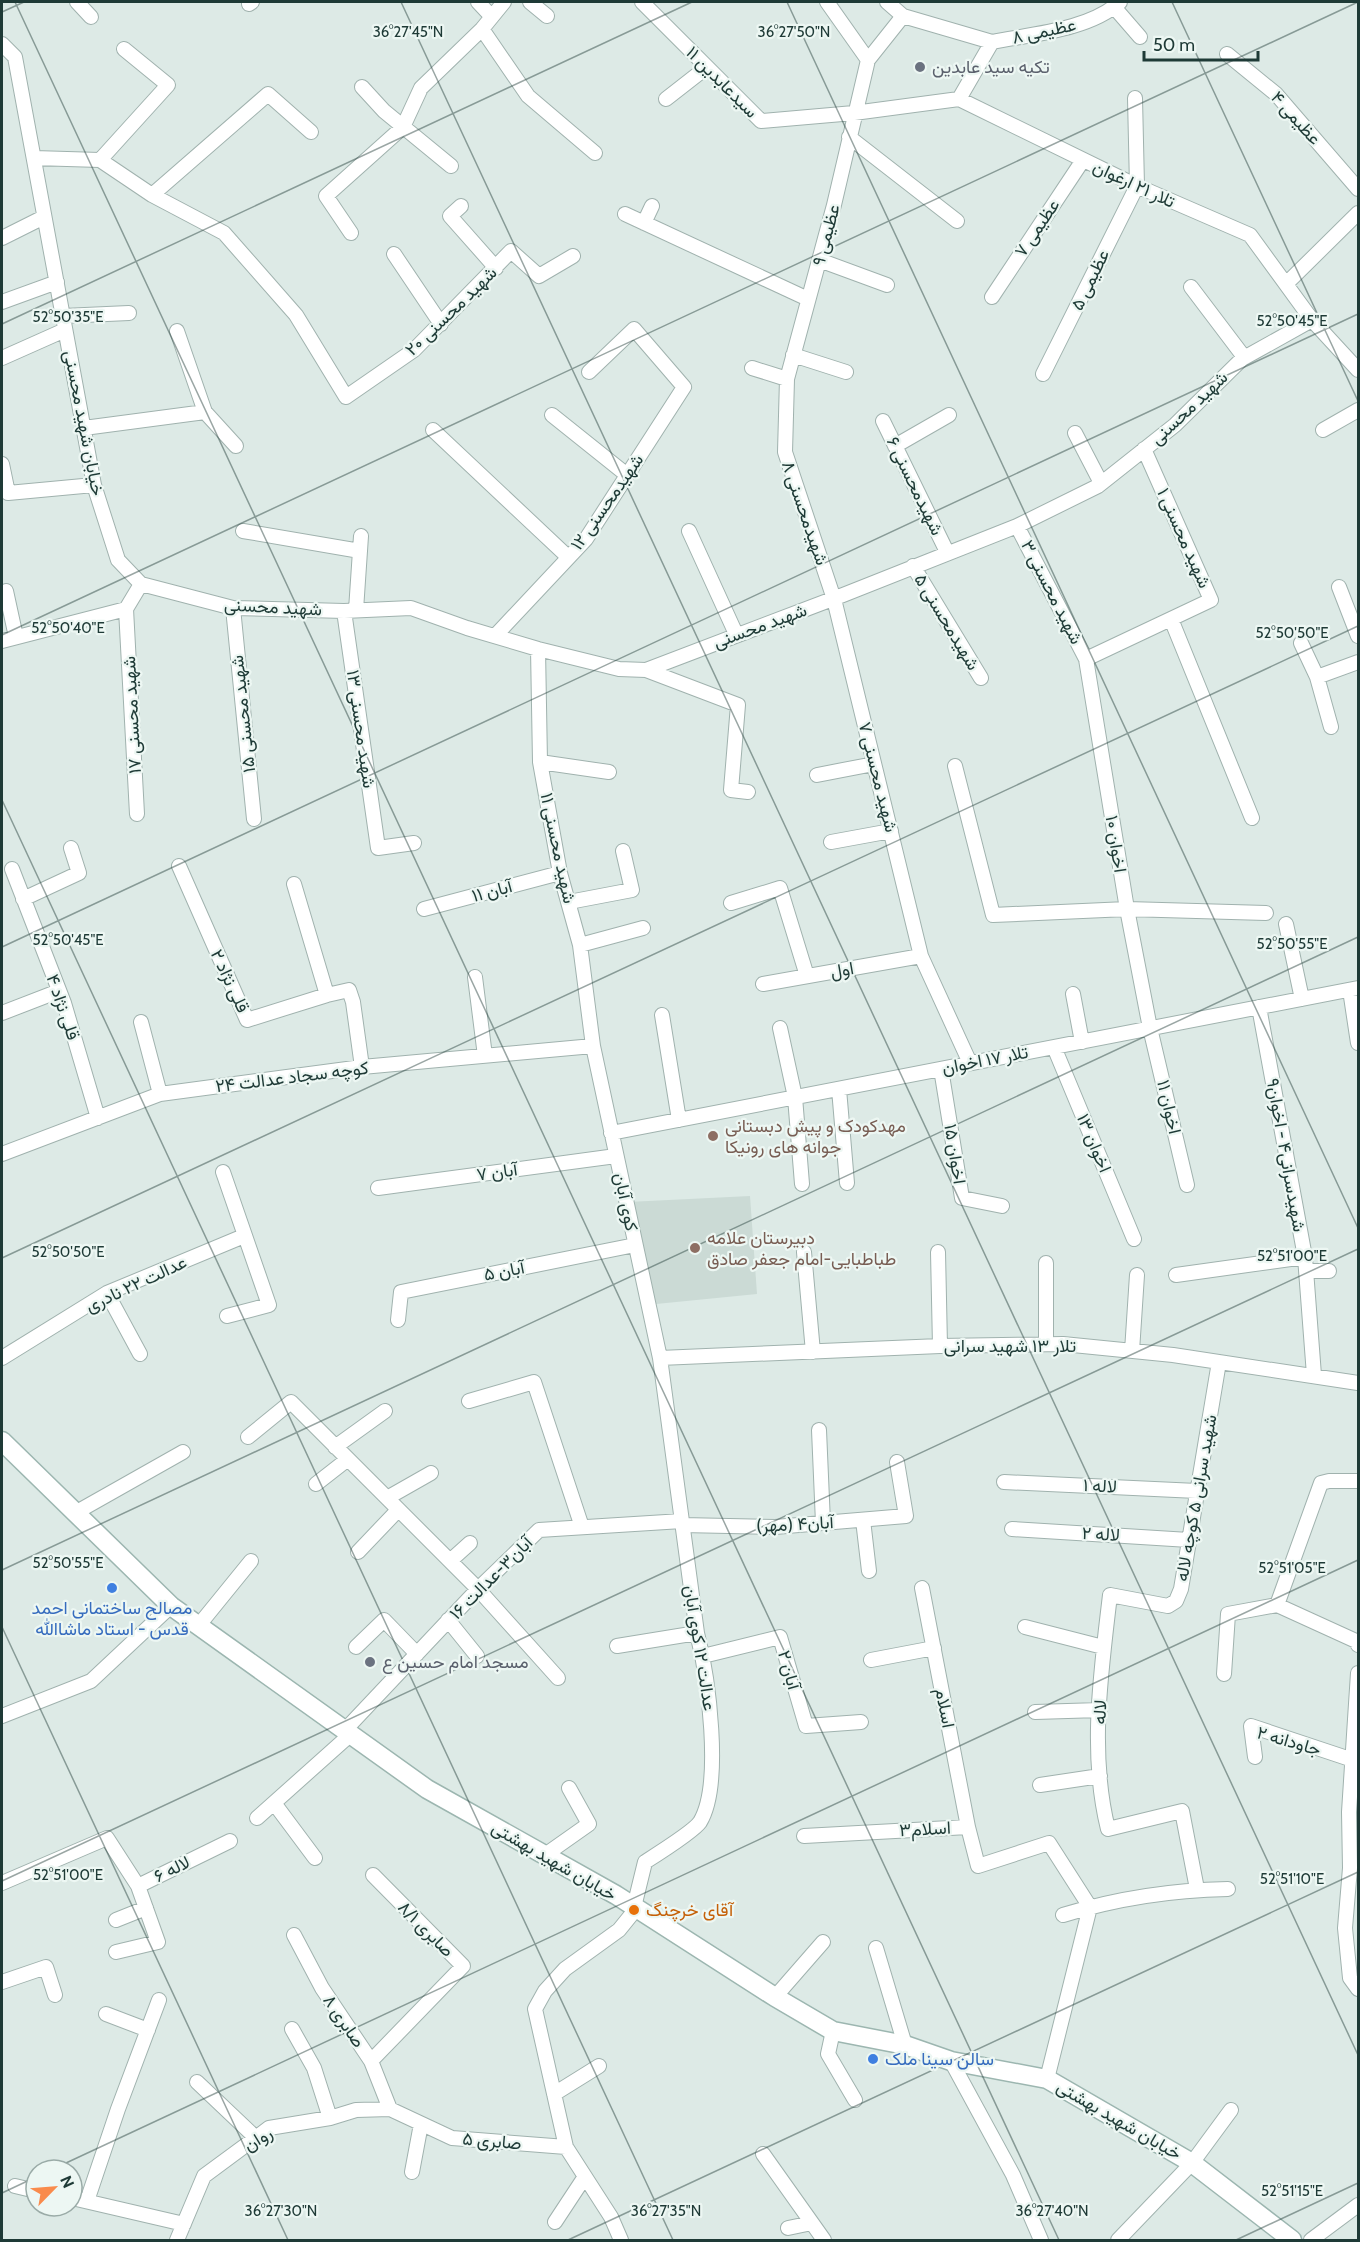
<svg xmlns="http://www.w3.org/2000/svg" width="1360" height="2242" viewBox="0 0 1360 2242" font-family="Cabin,Vazirmatn,sans-serif">
<rect width="100%" height="100%" fill="#ddeae6"/>
<path fill="#cbdad5" d="M 750,1196 L 757,1294 L 646,1305 L 628,1202 Z"/>
<g fill="none" stroke-linecap="round" stroke-linejoin="round">
<g stroke="#a0b2ae" stroke-width="16">
<path id="minor" d="M 77,2 L 91,17
M 478,2 L 492,17
M 530,2 L 547,16
M 642,2 L 761,121 L 854,113 L 959,99 L 1137,186 L 1250,235 L 1312,320 L 1358,370
M 827,2 L 868,60
M 887,2 L 903,16
M 249,4 L 252,2
M 1114,7 L 1140,37
M 482,29 L 528,96 L 595,153
M 2,44 L 15,57 L 94,485 L 118,560 L 141,584
M 1227,54 L 1276,94 L 1358,189
M 362,87 L 384,111 L 451,166
M 666,99 L 707,67
M 959,99 L 992,42 C 1032,34 1089,30 1120,2
M 849,137 L 957,221
M 34,158 L 100,160 L 152,195 L 224,233 L 296,315 L 346,397 L 414,350 L 511,251 L 539,276 L 573,256
M 100,160 L 168,85 L 124,49
M 152,195 L 268,94 L 311,132
M 461,206 L 450,216 L 496,268
M 625,214 L 808,299
M 644,223 L 652,206
M 351,233 L 326,196 L 403,127 L 421,88 L 482,29 L 504,2
M 2,238 L 44,217
M 394,254 L 441,324
M 819,260 L 887,285
M 1286,284 L 1358,213
M 1191,287 L 1244,357
M 992,297 L 1083,160
M 2,302 L 57,282
M 63,316 L 129,313
M 177,331 L 205,412 L 236,446
M 793,355 L 846,372
M 2,358 L 65,330
M 752,368 L 787,379
M 1043,374 L 1137,186 L 1135,98
M 552,415 L 627,475
M 883,421 L 947,552
M 84,428 L 205,412
M 433,430 L 568,557
M 1323,430 L 1358,410
M 1075,433 L 1101,483
M 895,446 L 949,415
M 2,464 L 8,493 L 94,485
M 1017,526 L 1086,659 L 1127,909 L 1150,1028 L 1187,1185
M 243,531 L 360,551
M 689,531 L 736,634
M 913,566 L 981,678
M 141,584 L 233,608 L 344,611 L 411,608 L 467,628 L 538,649 L 619,669 L 646,670 L 843,595 L 1017,526 L 1098,486 L 1175,425 L 1242,359 L 1312,320
M 1339,587 L 1358,636
M 6,591 L 16,637
M 233,608 L 254,819
M 356,610 L 361,536
M 344,611 L 378,848 L 414,843
M 1171,619 L 1252,818
M 495,636 L 586,539 L 684,387 L 634,329 L 589,372
M 2,641 L 126,609
M 1301,643 L 1317,677 L 1331,727
M 538,649 L 540,762 L 560,873 L 580,945 L 593,1046 L 660,1358 L 697,1633 C 708,1676 723,1784 700,1822 C 694,1831 656,1855 645,1862 L 634,1907
M 1086,659 L 1211,600 L 1144,449
M 646,670 L 738,705 L 731,790 L 748,792
M 1317,677 L 1358,662
M 540,762 L 609,772
M 955,766 L 993,915 L 1127,909 L 1266,913
M 817,775 L 874,764
M 137,814 L 126,609 L 141,584
M 831,842 L 891,831
M 179,866 L 247,1020 L 327,995 L 349,990 L 353,1002 L 362,1067
M 12,869 L 64,1003 L 98,1118
M 294,884 L 327,995
M 23,899 L 79,873 L 71,848
M 569,902 L 632,890 L 623,851
M 731,903 L 780,888 L 807,976
M 424,909 L 560,873
M 1286,924 L 1302,999
M 580,945 L 643,928
M 475,977 L 485,1056
M 763,984 L 921,956
M 1350,990 L 1358,1043
M 1073,994 L 1082,1042
M 1259,1007 L 1305,1257 L 1314,1375
M 2,1013 L 59,991
M 662,1015 L 679,1120
M 141,1022 L 160,1094
M 780,1028 L 795,1097 L 802,1184
M 1054,1047 L 1134,1239
M 970,1063 L 921,956 L 834,599 L 785,452 L 787,379 L 834,205 L 868,60 L 903,16 L 992,42
M 941,1069 L 962,1198 L 1002,1206
M 839,1089 L 847,1183
M 611,1133 L 1358,988
M 2,1154 L 160,1094 L 362,1067 L 593,1046
M 223,1172 L 269,1305 L 227,1316
M 378,1188 L 616,1156
M 804,1252 L 813,1352
M 938,1252 L 940,1346
M 1306,1271 L 1329,1271
M 1176,1275 L 1305,1257
M 107,1293 L 140,1354
M 398,1320 L 401,1292 L 635,1245
M 1046,1344 L 1046,1263
M 1132,1351 L 1137,1275
M 2,1358 L 107,1293 L 244,1236
M 660,1358 L 940,1346 L 1063,1344 L 1173,1355 L 1358,1383
M 469,1401 L 534,1382 L 582,1527
M 819,1430 L 823,1523
M 248,1437 L 291,1402 L 348,1459
M 335,1447 L 385,1411
M 1004,1482 L 1197,1491
M 316,1484 L 348,1459 L 478,1589 L 558,1678
M 387,1498 L 431,1473
M 75,1513 L 183,1452
M 863,1520 L 869,1571
M 682,1525 L 775,1527 L 906,1516 L 897,1462
M 1012,1529 L 1189,1540
M 358,1552 L 398,1510
M 450,1561 L 470,1543
M 922,1588 L 968,1827
M 1277,1605 L 1321,1483 L 1329,1481 L 1358,1481
M 448,1620 L 477,1656
M 199,1625 L 251,1561
M 1025,1627 L 1103,1647
M 617,1646 L 697,1633
M 356,1647 L 384,1620 L 417,1654
M 703,1656 L 780,1637 L 806,1726 L 861,1722
M 871,1660 L 934,1648
M 1358,1673 L 1349,1812 L 1350,1868 L 1345,1928 L 1350,1978 L 1358,1989
M 1224,1674 L 1228,1614 L 1277,1605 L 1356,1641 L 1358,1645
M 1035,1712 L 1100,1710
M 2,1716 L 91,1681 L 171,1606
M 345,1730 L 478,1589 L 539,1530 L 682,1521
M 1255,1757 L 1251,1726 L 1353,1760
M 1040,1785 L 1100,1776
M 274,1803 L 315,1858
M 257,1818 L 351,1734
M 804,1836 L 968,1827 L 978,1866 L 1049,1843 L 1090,1907
M 545,1855 L 589,1824 L 569,1788
M 2,1883 L 107,1838 L 138,1886 L 230,1841
M 1197,1889 L 1182,1811 L 1108,1829 C 1089,1753 1101,1672 1110,1595 L 1168,1606 L 1176,1601 L 1181,1589 L 1219,1362
M 1063,1915 C 1115,1899 1173,1890 1228,1889
M 116,1920 L 146,1908
M 294,1935 L 322,1988 L 371,2061 L 390,2109
M 876,1948 L 905,2045
M 116,1952 L 158,1942 L 138,1886
M 2,1982 L 46,1967 L 55,1995
M 775,1997 L 823,1942
M 106,2014 L 148,2030
M 292,2029 L 314,2068 L 330,2118
M 833,2031 L 828,2054 L 855,2100
M 371,2061 L 463,1966 L 373,1875
M 951,2061 L 1013,2175 L 1041,2240
M 1047,2079 L 1090,1907
M 197,2082 L 256,2138
M 554,2094 L 599,2066
M 763,2154 L 824,2240
M 412,2172 L 421,2124
M 15,2186 L 36,2191
M 72,2198 L 184,2224
M 87,2201 L 118,2109 L 159,2000
M 555,2222 L 584,2178
M 788,2228 L 812,2223
M 177,2240 L 204,2176 L 269,2128 L 330,2118 L 356,2110 L 390,2109 L 452,2138 L 566,2147
M 621,2240 L 611,2217 L 566,2147 L 535,2009 L 545,1991 L 565,1969 L 619,1930 L 636,1909
M 1118,2240 L 1192,2163 L 1231,2110
M 1311,2240 L 1358,2205"/>
</g>
<g stroke="#9cb6b0" stroke-width="21">
<path id="secondary" d="M 2,1441 L 171,1606 L 427,1789 L 616,1895 L 775,1997 L 833,2031 L 905,2045 L 951,2061 L 1047,2079 L 1192,2163 L 1292,2240"/>
</g>
<use href="#minor" stroke="#fff" stroke-width="14"/>
<use href="#secondary" stroke="#fff" stroke-width="18"/>
</g>
<path fill="none" stroke="#1e3a36" stroke-width="1.5" stroke-opacity="0.45" d="M 15,2 L 1059,2240M 401,2 L 1358,2055M 787,2 L 1358,1228M 1172,2 L 1358,401M 2,12 L 24,2M 2,324 L 692,2M 2,635 L 1358,2M 2,800 L 673,2240M 2,947 L 1358,314M 2,1258 L 1358,626M 2,1570 L 1358,937M 2,1627 L 288,2240M 2,1881 L 1358,1249M 51,2170 L 1358,1560M 2,2193 L 36,2177M 568,2240 L 1358,1872M 1236,2240 L 1358,2183"/>
<g fill="#6b7280" stroke="#edf7f3" stroke-width="2">
<circle cx="920" cy="67" r="6"/>
<circle cx="370" cy="1662" r="6"/>
</g>
<g fill="#8d6e63" stroke="#edf7f3" stroke-width="2">
<circle cx="713" cy="1136" r="6"/>
<circle cx="695" cy="1248" r="6"/>
</g>
<g fill="#3f7fe0" stroke="#edf7f3" stroke-width="2">
<circle cx="112" cy="1588" r="6"/>
<circle cx="873" cy="2059" r="6"/>
</g>
<circle fill="#e8710a" stroke="#edf7f3" stroke-width="2" cx="634" cy="1910" r="6"/>
<g text-anchor="middle" stroke-width="4.5" stroke-linejoin="round" paint-order="stroke">
<g font-size="18" fill="#1e3a36" stroke="#edf7f3">
<text transform="translate(1044 31) rotate(-12)" y="6">عظیمی ۸</text>
<text transform="translate(722 82) rotate(45)" y="6">سیدعابدین ۱۱</text>
<text transform="translate(1296 118) rotate(48)" y="6">عظیمی ۴</text>
<text transform="translate(1134 184) rotate(25)" y="6">تلار ۲۱ ارغوان</text>
<text transform="translate(1037 228) rotate(-56)" y="6">عظیمی ۷</text>
<text transform="translate(826 235) rotate(-75)" y="6">عظیمی ۹</text>
<text transform="translate(1090 280) rotate(-64)" y="6">عظیمی ۵</text>
<text transform="translate(451 311) rotate(-44)" y="6">شهید محسنی ۲۰</text>
<text transform="translate(1189 408) rotate(-43)" y="6">شهید محسنی</text>
<text transform="translate(84 423) rotate(79)" y="6">خیابان شهید محسنی</text>
<text transform="translate(915 486) rotate(64)" y="6">شهیدمحسنی ۶</text>
<text transform="translate(607 502) rotate(-55)" y="6">شهیدمحسنی ۱۲</text>
<text transform="translate(805 513) rotate(71)" y="6">شهیدمحسنی ۸</text>
<text transform="translate(1184 538) rotate(66)" y="6">شهید محسنی ۱</text>
<text transform="translate(1052 592) rotate(63)" y="6">شهید محسنی ۳</text>
<text transform="translate(273 607) rotate(3)" y="6">شهید محسنی</text>
<text transform="translate(947 622) rotate(59)" y="6">شهیدمحسنی ۵</text>
<text transform="translate(760 626) rotate(-20)" y="6">شهید محسنی</text>
<text transform="translate(243 714) rotate(-96)" y="6">شهید محسنی ۱۵</text>
<text transform="translate(132 715) rotate(-93)" y="6">شهید محسنی ۱۷</text>
<text transform="translate(361 729) rotate(82)" y="6">شهید محسنی ۱۳</text>
<text transform="translate(878 777) rotate(76)" y="6">شهید محسنی ۷</text>
<text transform="translate(1116 844) rotate(81)" y="6">اخوان ۱۰</text>
<text transform="translate(558 848) rotate(78)" y="6">شهید محسنی ۱۱</text>
<text transform="translate(492 891) rotate(-15)" y="6">آبان ۱۱</text>
<text transform="translate(842 970) rotate(-10)" y="6">اول</text>
<text transform="translate(230 981) rotate(65)" y="6">قلی نژاد ۲</text>
<text transform="translate(63 1007) rotate(71)" y="6">قلی نژاد ۴</text>
<text transform="translate(985 1060) rotate(-11)" y="6">تلار ۱۷ اخوان</text>
<text transform="translate(292 1077) rotate(-7)" y="6">کوچه سجاد عدالت ۲۴</text>
<text transform="translate(1169 1107) rotate(77)" y="6">اخوان ۱۱</text>
<text transform="translate(1094 1143) rotate(67)" y="6">اخوان ۱۳</text>
<text transform="translate(955 1154) rotate(81)" y="6">اخوان ۱۵</text>
<text transform="translate(1286 1155) rotate(80)" y="6">شهیدسرانی۴ - اخوان۹</text>
<text transform="translate(497 1172) rotate(-8)" y="6">آبان ۷</text>
<text transform="translate(626 1202) rotate(78)" y="6">کوی آبان</text>
<text transform="translate(504 1271) rotate(-11)" y="6">آبان ۵</text>
<text transform="translate(136 1284) rotate(-25)" y="6">عدالت ۲۲ نادری</text>
<text x="1010" y="1352">تلار ۱۳ شهید سرانی</text>
<text transform="translate(1100 1486) rotate(3)" y="6">لاله ۱</text>
<text transform="translate(1196 1498) rotate(-80)" y="6">شهید سرانی ۵ کوچه لاله</text>
<text transform="translate(795 1524) rotate(-3)" y="6">آبان۴ (مهر)</text>
<text transform="translate(1101 1534) rotate(3)" y="6">لاله ۲</text>
<text transform="translate(491 1578) rotate(-45)" y="6">آبان۳-عدالت ۱۶</text>
<text transform="translate(700 1648) rotate(81)" y="6">عدالت ۱۲ کوی آبان</text>
<text transform="translate(789 1670) rotate(74)" y="6">آبان ۲</text>
<text transform="translate(945 1708) rotate(79)" y="6">اسلام</text>
<text transform="translate(1100 1712) rotate(-87)" y="6">لاله</text>
<text transform="translate(1289 1741) rotate(16)" y="6">جاودانه ۲</text>
<text transform="translate(925 1829) rotate(-3)" y="6">اسلام۳</text>
<text transform="translate(554 1861) rotate(30)" y="6">خیابان شهید بهشتی</text>
<text transform="translate(172 1869) rotate(-26)" y="6">لاله ۶</text>
<text transform="translate(426 1929) rotate(45)" y="6">صابری ۸/۱</text>
<text transform="translate(344 2021) rotate(56)" y="6">صابری ۸</text>
<text transform="translate(1119 2120) rotate(30)" y="6">خیابان شهید بهشتی</text>
<text transform="translate(258 2139) rotate(-31)" y="6">روان</text>
<text transform="translate(492 2141) rotate(5)" y="6">صابری ۵</text>
</g>
<g font-size="18" fill="#5b616d" stroke="#edf7f3" text-anchor="start">
<text x="932" y="73">تکیه سید عابدین</text>
<text x="382" y="1668">مسجد امام حسین ع</text>
</g>
<g font-size="18" fill="#785e54" stroke="#edf7f3" text-anchor="start">
<text x="725" y="1132">مهدکودک و پیش دبستانی<tspan x="725" dy="21">جوانه های رونیکا</tspan></text>
<text x="707" y="1244">دبیرستان علامه<tspan x="707" dy="21">طباطبایی-امام جعفر صادق</tspan></text>
</g>
<g font-size="18" fill="#366cbe" stroke="#edf7f3">
<text x="112" y="1614">مصالح ساختمانی احمد<tspan x="112" dy="21">قدس - استاد ماشاالله</tspan></text>
<text x="885" y="2065" text-anchor="start">سالن سینا ملک</text>
</g>
<g font-size="18" fill="#c56008" stroke="#edf7f3" text-anchor="start">
<text x="646" y="1916">آقای خرچنگ</text>
</g>
</g>
<g font-size="15" text-anchor="middle" fill="#1e3a36" stroke="#edf7f3" stroke-width="4.5" stroke-linejoin="round" paint-order="stroke">
<text x="408" y="37">36°27'45"N</text>
<text x="794" y="37">36°27'50"N</text>
<text x="68" y="322">52°50'35"E</text>
<text x="1292" y="326">52°50'45"E</text>
<text x="68" y="633">52°50'40"E</text>
<text x="1292" y="638">52°50'50"E</text>
<text x="68" y="945">52°50'45"E</text>
<text x="1292" y="949">52°50'55"E</text>
<text x="68" y="1257">52°50'50"E</text>
<text x="1292" y="1261">52°51'00"E</text>
<text x="68" y="1568">52°50'55"E</text>
<text x="1292" y="1573">52°51'05"E</text>
<text x="68" y="1880">52°51'00"E</text>
<text x="1292" y="1884">52°51'10"E</text>
<text x="1292" y="2196">52°51'15"E</text>
<text x="281" y="2216">36°27'30"N</text>
<text x="666" y="2216">36°27'35"N</text>
<text x="1052" y="2216">36°27'40"N</text>
</g>
<rect width="1360" height="2242" fill="none" stroke="#1e3a36" stroke-width="6"/>
<g transform="translate(54 2188) rotate(65)"><circle r="28" fill="#edf7f3" stroke="#9aaba7" stroke-width="1.5"/>
<path d="M0-4.5L10 22L0 15L-10 22Z" fill="#f98b4c"/>
<text y="-9" font-size="16" font-weight="bold" text-anchor="middle" fill="#1e3a36">N</text>
</g>
<path d="M1144 51v9h114v-9" fill="none" stroke="#1e3a36" stroke-width="3"/>
<text x="1153" y="51" font-size="18" fill="#1e3a36" stroke="#edf7f3" stroke-width="4.5" paint-order="stroke">50 m</text>
</svg>
